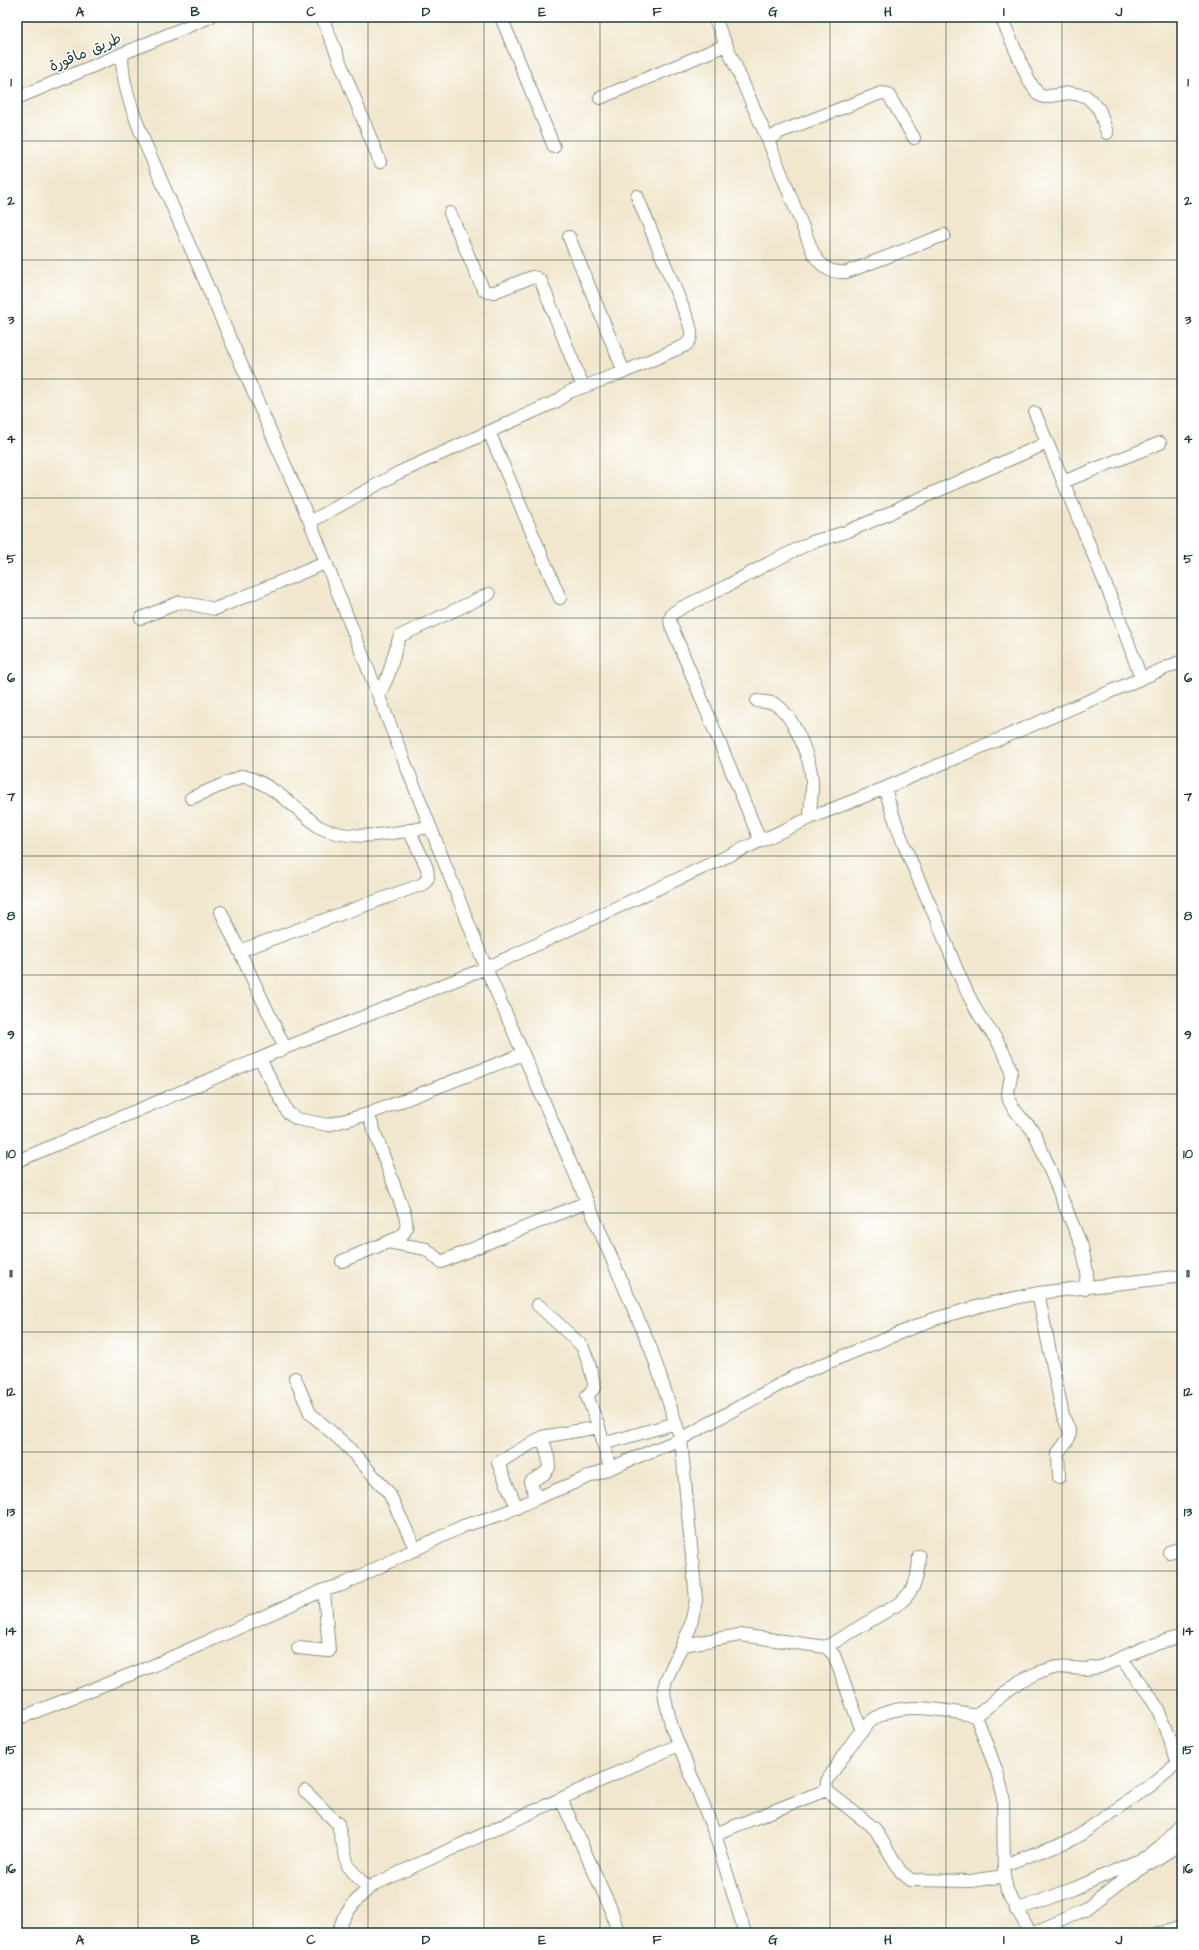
<svg xmlns="http://www.w3.org/2000/svg" width="1199" height="1950" viewBox="0 0 1199 1950" font-family="'Architects Daughter','Playpen Sans Arabic',sans-serif">
<rect width="100%" height="100%" fill="#fff"/>
<filter id="ink" filterUnits="userSpaceOnUse"><feTurbulence type="fractalNoise" baseFrequency=".025" numOctaves="2"/><feDisplacementMap in="SourceGraphic" scale="8" xChannelSelector="R" yChannelSelector="G"/><feConvolveMatrix kernelMatrix="1 2 1 2 8 2 1 2 1" color-interpolation-filters="sRGB"/></filter>
<filter id="wash" filterUnits="userSpaceOnUse"><feTurbulence type="fractalNoise" baseFrequency=".012" numOctaves="4" result="noise"/><feDisplacementMap in="SourceGraphic" scale="16" xChannelSelector="R" yChannelSelector="G"/><feGaussianBlur stdDeviation="0.9" result="paint"/><feColorMatrix in="noise" values="0 0 0 0 0 0 0 0 0 0 0 0 0 0 0 0 0 1.4 0 .05"/><feComposite in="paint" operator="in"/></filter>
<g filter="url(#wash)">
<rect width="100%" height="100%" fill="#f2e7ce"/>
</g>
<g filter="url(#ink)">
<g fill="none" stroke-linecap="round" stroke-linejoin="round">
<g stroke="#889281" stroke-width="14">
<path id="minor" d="M 322,17 L 380,162
M 501,17 L 554,147
M 714,17 L 768,140 L 814,255 C 824,269 830,273 847,272 L 944,235
M 1001,17 L 1029,81 L 1039,95 L 1044,97 L 1069,93 L 1086,96 L 1099,109 L 1107,133
M 122,54 C 122,87 133,111 144,141 L 310,522 L 486,968 L 651,1349 L 681,1439 L 696,1600 L 690,1628 L 666,1680 L 664,1689 L 665,1699 L 672,1728 L 715,1834 L 745,1933
M 17,98 L 210,17
M 600,98 L 726,45
M 768,140 L 780,132 L 881,93 L 888,94 L 914,138
M 450,213 L 483,289 L 487,292 L 494,292 L 532,277 L 537,278 L 541,281 L 583,387
M 569,237 L 624,372
M 1035,413 L 1119,617 L 1141,678
M 489,432 L 560,598
M 1063,482 L 1160,443
M 310,522 L 398,473 L 557,401 L 569,392 L 624,372 L 686,345 C 694,337 691,330 688,320 L 637,196
M 141,618 L 180,602 L 215,609 L 325,563
M 378,695 C 391,677 392,657 400,636 L 489,594
M 757,701 C 762,702 770,702 775,704 C 795,716 813,764 812,787 C 812,797 810,807 810,818
M 885,788 C 897,834 918,877 937,921 C 950,952 961,984 978,1013 C 984,1024 994,1034 1000,1046 C 1004,1054 1011,1064 1011,1074 C 1011,1083 1006,1091 1009,1100 C 1014,1114 1028,1122 1035,1134 L 1082,1247 L 1087,1272 L 1085,1289
M 191,798 L 243,776 C 270,782 298,810 319,827 C 352,843 394,833 429,827
M 760,840 L 671,625 L 670,618 L 673,613 L 683,607 L 727,586 L 769,563 L 812,542 L 846,532 L 886,515 L 903,506 L 1047,443
M 221,912 L 285,1048
M 239,951 L 423,884 L 428,878 L 427,868 L 409,830
M 260,1059 L 288,1113 L 297,1119 L 328,1125 L 368,1114 L 523,1054
M 17,1161 L 285,1048 L 486,968 L 810,818 L 885,788 L 1182,661
M 388,1242 L 426,1249 L 441,1262 L 587,1202
M 342,1261 L 400,1237 C 408,1230 407,1225 405,1215 L 368,1114
M 1038,1293 L 1063,1416 C 1074,1439 1071,1434 1058,1453 L 1059,1477
M 538,1305 L 582,1346 L 588,1360 L 595,1387 L 587,1396 L 599,1427
M 295,1378 L 310,1413 L 347,1446 L 389,1493 L 416,1550
M 542,1437 L 599,1427 L 610,1468
M 603,1444 L 676,1423
M 517,1508 L 498,1463 L 542,1437 L 548,1456 L 549,1468 L 544,1474 L 530,1482 L 537,1498
M 1169,1552 L 1182,1548
M 683,1645 L 740,1635 L 826,1647 L 834,1655 L 862,1731
M 826,1647 L 900,1603 C 916,1589 918,1577 919,1556
M 298,1648 L 329,1651 L 324,1590
M 1121,1658 L 1150,1696 L 1159,1712 L 1178,1763
M 976,1716 C 944,1710 893,1698 868,1724 C 852,1739 839,1763 827,1781 L 826,1790 L 875,1829 L 901,1872 L 911,1880 L 971,1881 L 1004,1876
M 17,1719 L 152,1666 L 324,1590 L 342,1585 L 463,1526 L 502,1514 L 537,1498 L 681,1439 L 795,1376 L 934,1319 L 983,1305 L 1038,1293 L 1182,1276
M 305,1791 L 338,1824 L 348,1866 L 368,1889
M 561,1799 L 611,1909 L 618,1933
M 715,1834 L 826,1790
M 1004,1865 L 1074,1839 L 1150,1786 L 1182,1760
M 1016,1910 L 1073,1889 L 1151,1855 L 1159,1848 L 1182,1824
M 338,1933 C 344,1912 357,1897 375,1884 L 678,1745
M 1030,1933 L 1007,1890 L 1004,1876 L 1003,1794 L 997,1772 L 976,1716 L 1020,1681 L 1037,1673 L 1057,1667 L 1086,1669 L 1100,1667 L 1146,1647 L 1182,1636
M 1034,1933 L 1086,1909 L 1122,1881 L 1182,1843
M 1158,1933 L 1182,1926"/>
</g>
<use href="#minor" stroke="#fff" stroke-width="12"/>
</g>
</g>
<path fill="none" stroke="#1f3d34" stroke-width="1" stroke-opacity="0.55" d="M 138,17 L 138,1933M 253,17 L 253,1933M 368,17 L 368,1933M 484,17 L 484,1933M 600,17 L 600,1933M 715,17 L 715,1933M 830,17 L 830,1933M 946,17 L 946,1933M 1062,17 L 1062,1933M 17,141 L 1182,141M 17,260 L 1182,260M 17,379 L 1182,379M 17,498 L 1182,498M 17,618 L 1182,618M 17,737 L 1182,737M 17,856 L 1182,856M 17,975 L 1182,975M 17,1094 L 1182,1094M 17,1213 L 1182,1213M 17,1332 L 1182,1332M 17,1452 L 1182,1452M 17,1571 L 1182,1571M 17,1690 L 1182,1690M 17,1809 L 1182,1809"/>
<g text-anchor="middle" stroke-width="3" stroke-linejoin="round" paint-order="stroke">
<g font-size="15" fill="#1f3d34" stroke="#fff">
<text transform="translate(85 52) rotate(-23)" y="5">طريق ماقورة</text>
</g>
</g>
<rect width="1199" height="1950" fill="none" stroke="#fff" stroke-width="44"/>
<rect x="22" y="22" width="1155" height="1906" fill="none" stroke="#1f3d34" stroke-width="1.5"/>
<g font-size="13" text-anchor="middle" font-weight="bold" fill="#1f3d34">
<text x="80" y="16">A</text>
<text x="195" y="16">B</text>
<text x="311" y="16">C</text>
<text x="426" y="16">D</text>
<text x="542" y="16">E</text>
<text x="657" y="16">F</text>
<text x="773" y="16">G</text>
<text x="888" y="16">H</text>
<text x="1004" y="16">I</text>
<text x="1119" y="16">J</text>
<text x="11" y="86">1</text>
<text x="1188" y="86">1</text>
<text x="11" y="205">2</text>
<text x="1188" y="205">2</text>
<text x="11" y="324">3</text>
<text x="1188" y="324">3</text>
<text x="11" y="443">4</text>
<text x="1188" y="443">4</text>
<text x="11" y="563">5</text>
<text x="1188" y="563">5</text>
<text x="11" y="682">6</text>
<text x="1188" y="682">6</text>
<text x="11" y="801">7</text>
<text x="1188" y="801">7</text>
<text x="11" y="920">8</text>
<text x="1188" y="920">8</text>
<text x="11" y="1039">9</text>
<text x="1188" y="1039">9</text>
<text x="11" y="1158">10</text>
<text x="1188" y="1158">10</text>
<text x="11" y="1277">11</text>
<text x="1188" y="1277">11</text>
<text x="11" y="1396">12</text>
<text x="1188" y="1396">12</text>
<text x="11" y="1516">13</text>
<text x="1188" y="1516">13</text>
<text x="11" y="1635">14</text>
<text x="1188" y="1635">14</text>
<text x="11" y="1754">15</text>
<text x="1188" y="1754">15</text>
<text x="11" y="1873">16</text>
<text x="1188" y="1873">16</text>
<text x="80" y="1944">A</text>
<text x="195" y="1944">B</text>
<text x="311" y="1944">C</text>
<text x="426" y="1944">D</text>
<text x="542" y="1944">E</text>
<text x="657" y="1944">F</text>
<text x="773" y="1944">G</text>
<text x="888" y="1944">H</text>
<text x="1004" y="1944">I</text>
<text x="1119" y="1944">J</text>
</g>
</svg>
